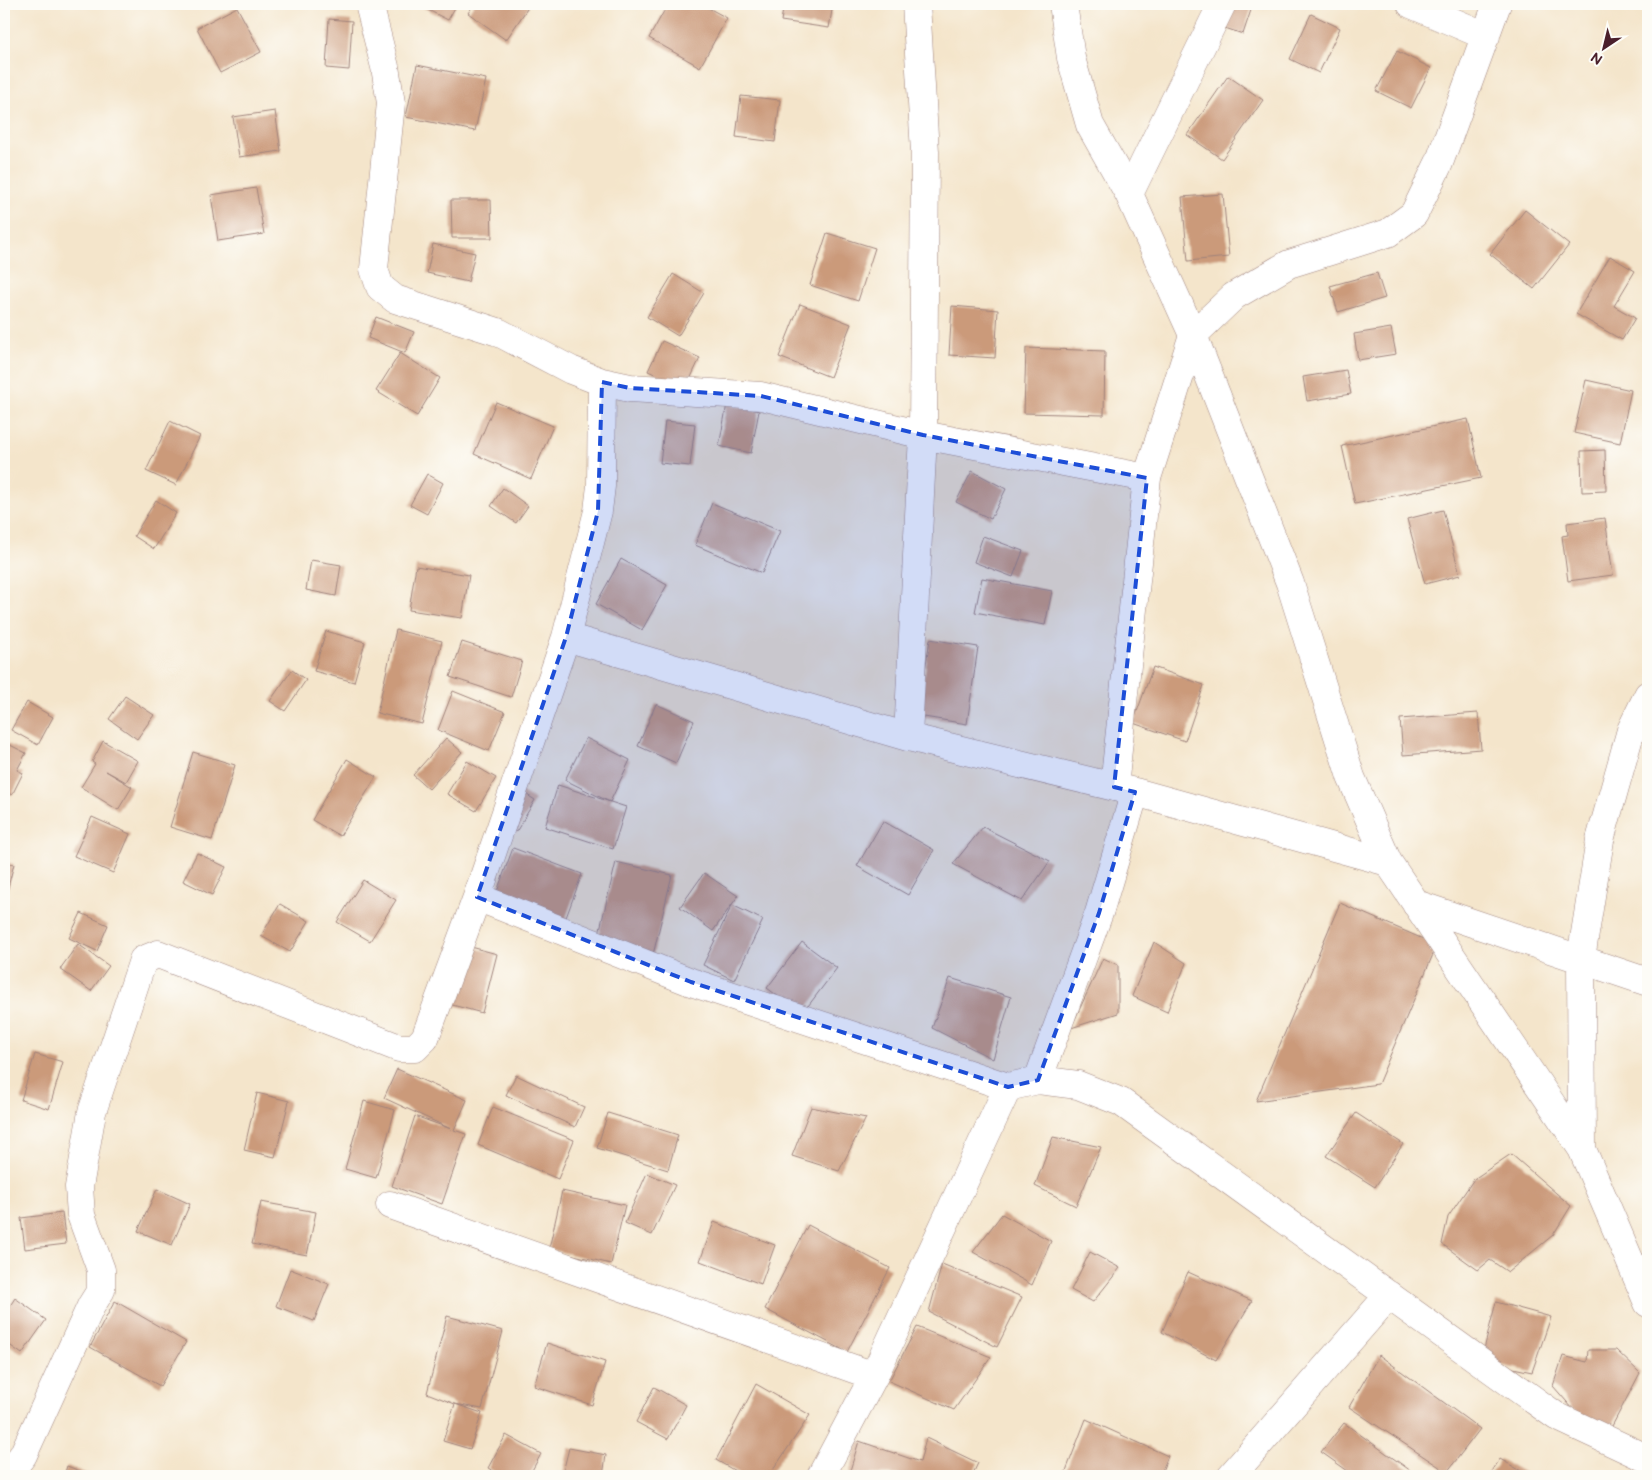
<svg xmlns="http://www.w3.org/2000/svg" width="1652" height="1480" viewBox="0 0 1652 1480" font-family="'Balsamiq Sans',sans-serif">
<rect width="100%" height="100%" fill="#fdfcf7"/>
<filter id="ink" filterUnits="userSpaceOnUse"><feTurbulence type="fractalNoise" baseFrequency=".02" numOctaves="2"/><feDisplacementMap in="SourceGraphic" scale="10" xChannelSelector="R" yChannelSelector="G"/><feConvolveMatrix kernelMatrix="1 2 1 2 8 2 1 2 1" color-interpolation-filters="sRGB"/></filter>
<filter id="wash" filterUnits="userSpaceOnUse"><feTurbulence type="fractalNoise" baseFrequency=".0096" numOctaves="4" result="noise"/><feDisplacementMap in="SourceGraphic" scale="20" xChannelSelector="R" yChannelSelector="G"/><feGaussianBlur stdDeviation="1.12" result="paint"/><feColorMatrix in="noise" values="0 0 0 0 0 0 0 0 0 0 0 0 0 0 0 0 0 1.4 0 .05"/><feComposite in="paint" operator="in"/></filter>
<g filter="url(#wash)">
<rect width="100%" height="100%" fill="#f4e5cb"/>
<g id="blocks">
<path fill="#cb9a7a" d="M 416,4 L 457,4 L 448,20 Z
M 474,4 L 525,4 L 529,6 L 506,40 L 468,13 Z
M 668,4 L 701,4 L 727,18 L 700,67 L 649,38 Z
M 784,4 L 833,4 L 829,28 L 781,21 Z
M 1219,4 L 1253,4 L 1243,34 L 1213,24 Z
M 237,7 L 261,52 L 220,73 L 197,28 Z
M 1311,14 L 1340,28 L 1319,73 L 1290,59 Z
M 329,19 L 352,21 L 349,70 L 326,68 Z
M 1397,51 L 1431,68 L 1411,108 L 1376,91 Z
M 417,65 L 486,79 L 475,131 L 406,117 Z
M 1228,76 L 1263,100 L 1222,159 L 1187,135 Z
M 741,96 L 780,100 L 775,142 L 736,137 Z
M 275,111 L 281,151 L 239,157 L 233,117 Z
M 256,188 L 264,234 L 218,241 L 211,195 Z
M 1223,194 L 1229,257 L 1188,261 L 1182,197 Z
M 451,200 L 491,200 L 492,238 L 452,238 Z
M 1525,210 L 1569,245 L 1534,289 L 1490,254 Z
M 827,233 L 875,248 L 858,301 L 810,285 Z
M 433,244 L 475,253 L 468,282 L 427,273 Z
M 1610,256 L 1635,271 L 1614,306 L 1635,318 L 1622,340 L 1576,314 Z
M 1377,273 L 1385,298 L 1338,312 L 1330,286 Z
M 673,274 L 704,293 L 678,336 L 647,317 Z
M 800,304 L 851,324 L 830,377 L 779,357 Z
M 952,306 L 998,310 L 995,358 L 949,355 Z
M 376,317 L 414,332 L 405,353 L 368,338 Z
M 1391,328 L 1396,354 L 1358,360 L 1354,334 Z
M 662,341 L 700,358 L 686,388 L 648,371 Z
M 1026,348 L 1105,351 L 1104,415 L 1024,413 Z
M 400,353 L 440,378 L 417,416 L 376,391 Z
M 1346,370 L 1351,394 L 1307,401 L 1303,377 Z
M 1586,380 L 1631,390 L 1620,443 L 1574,433 Z
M 496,402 L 553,426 L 531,479 L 474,454 Z
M 727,404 L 759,411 L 751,453 L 719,446 Z
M 1468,419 L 1481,478 L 1355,504 L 1342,446 Z
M 170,421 L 200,436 L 176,485 L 146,471 Z
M 665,421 L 695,424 L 690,466 L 660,463 Z
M 1605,450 L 1606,491 L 1582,492 L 1581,451 Z
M 972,471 L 1006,489 L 991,519 L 956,502 Z
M 427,474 L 443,483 L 427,514 L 410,505 Z
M 503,488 L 528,506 L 516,523 L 491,506 Z
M 156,500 L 176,513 L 154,549 L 134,536 Z
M 712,503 L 780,531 L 762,573 L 695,545 Z
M 1443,510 L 1460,575 L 1425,584 L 1407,519 Z
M 1605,518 L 1613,575 L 1568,581 L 1562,536 L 1568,535 L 1567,523 Z
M 983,536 L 1023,551 L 1013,577 L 974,562 Z
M 621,559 L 667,585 L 642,630 L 596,604 Z
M 311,560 L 341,565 L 336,596 L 306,590 Z
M 416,566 L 469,575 L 462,618 L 409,610 Z
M 982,578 L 1052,591 L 1045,625 L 975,612 Z
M 396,630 L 442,641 L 422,724 L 377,713 Z
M 326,631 L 365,642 L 354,682 L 314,671 Z
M 930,639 L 978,647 L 967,724 L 918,716 Z
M 462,642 L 522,661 L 511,697 L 450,677 Z
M 1153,667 L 1204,685 L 1185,741 L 1133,723 Z
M 292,670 L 306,680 L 285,711 L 270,701 Z
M 453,691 L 505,712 L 489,751 L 438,730 Z
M 125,696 L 154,715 L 137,739 L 109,719 Z
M 27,702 L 53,717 L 38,745 L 11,730 Z
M 656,704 L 694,721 L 676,763 L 638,746 Z
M 1478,713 L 1481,749 L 1403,755 L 1400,719 Z
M 446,738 L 462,752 L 429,789 L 413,775 Z
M 586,738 L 630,760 L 610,802 L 565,780 Z
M 103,741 L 138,761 L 126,782 L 106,771 L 132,787 L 118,810 L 81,787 L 95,764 L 92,762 Z
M 4,742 L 26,753 L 17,770 L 23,773 L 12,795 L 4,791 Z
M 193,752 L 235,765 L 212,840 L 170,827 Z
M 347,759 L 376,777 L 340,836 L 312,820 Z
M 467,761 L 496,778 L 476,811 L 447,794 Z
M 558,785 L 626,807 L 613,849 L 545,827 Z
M 521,791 L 535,800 L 516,832 L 501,824 Z
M 92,817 L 130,834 L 113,873 L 74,856 Z
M 883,821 L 934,850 L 908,895 L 857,866 Z
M 983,827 L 1050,861 L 1022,901 L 953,864 Z
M 513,848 L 582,874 L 564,923 L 495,897 Z
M 197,853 L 226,867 L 212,895 L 183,881 Z
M 4,862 L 14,864 L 6,895 L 4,894 Z
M 616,862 L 672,875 L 652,959 L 596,946 Z
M 704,873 L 738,896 L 713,931 L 680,907 Z
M 363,880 L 396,900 L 370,941 L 337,922 Z
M 1340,903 L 1437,945 L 1378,1084 L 1256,1101 Z
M 280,904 L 309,921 L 290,952 L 261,936 Z
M 732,905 L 763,920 L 734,980 L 703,965 Z
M 81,913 L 108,925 L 97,951 L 69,938 Z
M 802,942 L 837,968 L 802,1014 L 767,988 Z
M 1154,942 L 1186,963 L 1167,1012 L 1132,996 Z
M 78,944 L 109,966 L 91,991 L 60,969 Z
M 460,944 L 497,954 L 482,1013 L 445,1003 Z
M 1103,958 L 1118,965 L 1118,1013 L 1071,1028 Z
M 950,978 L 1011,997 L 993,1059 L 932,1028 Z
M 35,1054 L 63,1062 L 49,1109 L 21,1100 Z
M 397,1069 L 467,1100 L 454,1130 L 466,1134 L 442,1204 L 392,1186 L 415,1116 L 451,1129 L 384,1098 Z
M 516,1075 L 584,1107 L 575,1127 L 506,1095 Z
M 257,1093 L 289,1101 L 275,1157 L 244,1150 Z
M 364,1101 L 395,1110 L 376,1178 L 345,1169 Z
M 493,1107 L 574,1140 L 558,1179 L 478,1145 Z
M 811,1107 L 866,1118 L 839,1171 L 792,1156 Z
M 608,1113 L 678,1135 L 668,1170 L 597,1148 Z
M 1356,1113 L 1403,1144 L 1375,1187 L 1326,1156 Z
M 1053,1137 L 1101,1147 L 1076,1206 L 1035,1186 Z
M 1511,1154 L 1571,1206 L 1553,1235 L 1508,1272 L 1490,1260 L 1478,1270 L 1442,1244 L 1448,1217 L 1474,1179 Z
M 647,1173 L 675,1185 L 652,1235 L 625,1223 Z
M 157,1189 L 190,1204 L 172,1245 L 138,1231 Z
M 562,1191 L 625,1205 L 611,1264 L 549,1249 Z
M 261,1202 L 316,1212 L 307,1255 L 252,1244 Z
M 62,1213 L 66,1244 L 25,1249 L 21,1218 Z
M 1002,1214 L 1051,1241 L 1032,1285 L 973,1252 Z
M 714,1222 L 775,1245 L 761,1284 L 700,1261 Z
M 808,1225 L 890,1268 L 847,1352 L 765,1309 Z
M 1090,1252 L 1120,1268 L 1093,1302 L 1071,1290 Z
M 942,1264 L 1022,1297 L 997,1347 L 929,1312 Z
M 290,1269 L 329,1284 L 314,1321 L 276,1306 Z
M 1188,1272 L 1252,1301 L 1216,1360 L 1162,1332 Z
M 15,1298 L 46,1320 L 22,1354 L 4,1341 L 4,1315 Z
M 115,1301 L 186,1342 L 160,1386 L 90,1347 Z
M 1496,1302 L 1551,1317 L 1532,1372 L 1481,1361 Z
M 447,1316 L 503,1331 L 482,1409 L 455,1404 L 427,1393 Z
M 917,1327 L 991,1357 L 954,1410 L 889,1381 Z
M 547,1343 L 605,1362 L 592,1405 L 534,1386 Z
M 1588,1350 L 1616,1350 L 1640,1373 L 1611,1428 L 1580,1417 L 1553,1386 L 1563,1356 L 1587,1362 Z
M 1379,1355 L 1480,1429 L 1447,1472 L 1349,1407 Z
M 756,1384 L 810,1415 L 769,1476 L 744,1476 L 716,1460 Z
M 654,1387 L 686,1405 L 668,1439 L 636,1422 Z
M 455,1404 L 482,1413 L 470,1449 L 443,1441 Z
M 1086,1419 L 1168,1456 L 1160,1476 L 1064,1476 Z
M 1344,1423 L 1418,1476 L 1355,1476 L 1321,1452 Z
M 506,1435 L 541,1454 L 529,1476 L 502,1476 L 488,1468 Z
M 926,1438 L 978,1463 L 972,1476 L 849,1474 L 859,1441 L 920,1462 Z
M 569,1448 L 606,1455 L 603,1476 L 562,1476 Z
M 1500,1459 L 1530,1476 L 1489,1476 Z
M 67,1466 L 93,1476 L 64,1476 Z"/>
</g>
</g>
<g filter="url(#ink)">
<use href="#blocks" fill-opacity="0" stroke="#9f827b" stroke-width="1"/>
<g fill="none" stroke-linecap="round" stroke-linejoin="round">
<g stroke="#9f827b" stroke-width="29">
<path id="street" d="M 369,4 L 385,67 L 391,103 L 374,269 L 380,287 L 395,299 L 498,332 L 571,370 L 602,382 L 630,388 L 761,396 L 923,435 L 1147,478
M 1063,4 L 1071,58 L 1090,125 L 1129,194 L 1193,335 L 1290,583 L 1351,777 L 1388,862 L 1582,1149 L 1648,1303
M 1411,4 L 1486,36
M 1129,194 L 1222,4
M 566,637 L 908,737 L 1135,792 L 1388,862
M 908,737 L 923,435 L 925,152 L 916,4
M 1114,787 L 1147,478 L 1193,335 L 1234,296 L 1289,264 L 1388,233 L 1414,214 L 1439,163 L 1497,4
M 477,897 L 691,982 L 1008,1087 L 1038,1080 L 1078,1085 L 1121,1102 L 1556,1416 L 1648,1459
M 1416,904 L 1648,982
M 1038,1080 L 1099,913 L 1135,792
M 1582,1149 L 1581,958 L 1600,840 L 1631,730 L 1648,695
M 390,1205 L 874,1376
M 4,1475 L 8,1474 L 23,1455 L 91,1306 L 101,1290 L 101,1270 L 81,1215 L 79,1187 L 92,1112 L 143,960 L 158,954 L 399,1048 L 415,1048 L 425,1038 L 477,897 L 566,637 L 598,511 L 601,486 L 602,382
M 821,1476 L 874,1376 L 1008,1087
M 1231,1476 L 1389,1295"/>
</g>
<use href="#street" stroke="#fff" stroke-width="28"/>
</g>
</g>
<path fill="#1d4ed8" fill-opacity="0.2" stroke="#1d4ed8" stroke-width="4" stroke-dasharray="10 6" stroke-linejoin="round" d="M 602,382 L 630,388 L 761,396 L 923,435 L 1147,478 L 1114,787 L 1135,792 L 1099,913 L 1038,1080 L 1008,1087 L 691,982 L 477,897 L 566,637 L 598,511 Z"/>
<rect width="1652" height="1480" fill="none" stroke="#fdfcf7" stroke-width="20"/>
<g transform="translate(1604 48) rotate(215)" stroke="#fdfcf7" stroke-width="4" paint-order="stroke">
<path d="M0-4L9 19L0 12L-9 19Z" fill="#4a1f2b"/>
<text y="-8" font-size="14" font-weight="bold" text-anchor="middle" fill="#4a1f2b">N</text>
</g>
</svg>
